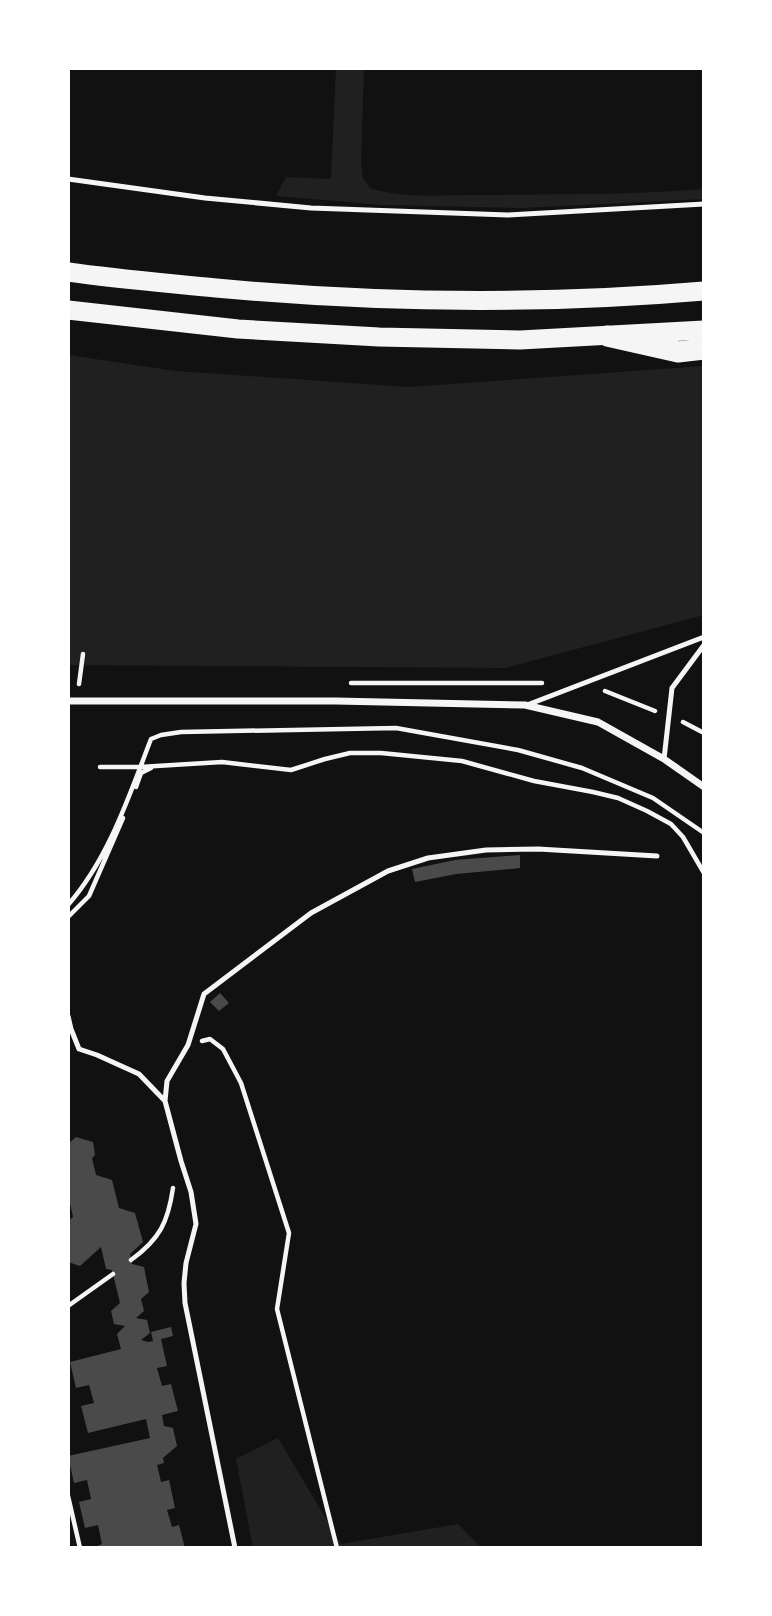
<svg xmlns="http://www.w3.org/2000/svg" width="772" height="1616" viewBox="0 0 772 1616" font-family="Barlow,sans-serif">
<rect width="100%" height="100%" fill="#111"/>
<path fill="#202020" d="M 336,68 L 364,68 L 361,161 L 363,178 L 370,188 C 405,199 446,195 482,195 C 556,194 630,195 704,189 L 704,199 L 522,208 L 383,205 L 276,196 L 286,177 L 331,179 Z
M 68,355 L 176,371 L 409,387 L 704,366 L 704,615 L 505,668 L 68,665 Z
M 278,1438 L 341,1544 L 458,1524 L 482,1548 L 253,1548 L 236,1459 Z"/>
<path fill="#4a4a4a" d="M 520,855 L 520,868 L 456,874 L 415,882 L 412,869 L 455,860 Z
M 220,993 L 229,1003 L 219,1011 L 210,1002 Z
M 76,1137 L 93,1142 L 95,1155 L 92,1158 L 96,1175 L 112,1180 L 119,1208 L 135,1213 L 143,1242 L 130,1254 L 132,1264 L 144,1267 L 149,1292 L 141,1299 L 144,1311 L 136,1318 L 147,1320 L 150,1333 L 141,1340 L 148,1342 L 153,1341 L 151,1332 L 171,1327 L 173,1336 L 161,1339 L 167,1366 L 157,1368 L 162,1386 L 171,1384 L 178,1411 L 162,1415 L 164,1426 L 173,1428 L 177,1446 L 163,1458 L 164,1463 L 157,1465 L 161,1482 L 169,1480 L 175,1508 L 167,1510 L 172,1527 L 179,1525 L 185,1548 L 92,1548 L 102,1544 L 98,1525 L 85,1528 L 79,1502 L 91,1499 L 87,1480 L 74,1483 L 68,1456 L 150,1438 L 146,1419 L 88,1433 L 81,1406 L 94,1403 L 89,1385 L 76,1388 L 70,1362 L 121,1349 L 117,1334 L 125,1326 L 114,1324 L 111,1311 L 120,1303 L 112,1270 L 106,1269 L 101,1247 L 80,1266 L 68,1262 L 68,1221 L 73,1217 L 68,1194 L 68,1144 Z"/>
<g fill="none" stroke-linecap="round" stroke-linejoin="round">
<path stroke="#f5f5f5" stroke-width="4.5" d="M 351,683 L 542,683
M 79,684 L 83,654
M 605,691 L 655,711
M 683,722 L 704,733
M 100,767 L 140,767 L 222,762 L 291,770 L 325,759 L 350,753 L 381,753 L 462,761 L 534,781 L 593,792 L 618,798 L 647,811 L 671,824 L 683,837 L 704,873
M 136,787 L 141,773 L 151,768
M 68,905 C 109,858 129,796 151,739 L 161,735 L 181,732 L 396,728 L 518,750 L 582,768 L 653,798 L 704,833
M 68,917 L 89,896 L 123,818
M 202,1041 L 210,1039 L 223,1049 L 241,1083 L 289,1233 L 277,1309 L 337,1548
M 131,1260 C 160,1239 168,1222 173,1188
M 68,1306 L 113,1274
M 68,1496 L 80,1548"/>
<path stroke="#f5f5f5" stroke-width="5" d="M 68,179 L 205,198 L 311,208 L 508,215 L 704,204
M 527,705 L 704,637
M 664,759 L 672,688 L 704,645
M 68,1016 L 71,1029 L 79,1049 L 97,1055 L 139,1074 L 165,1101 L 181,1161 L 191,1192 L 196,1224 L 186,1263 L 184,1283 L 185,1303 L 235,1548
M 165,1101 L 167,1081 L 188,1045 L 204,994 L 311,913 L 388,871 L 428,858 L 486,850 L 538,849 L 657,856"/>
<path stroke="#f5f5f5" stroke-width="7" d="M 68,701 L 336,701 L 525,705 L 598,722 L 664,759 L 704,787"/>
<path stroke="#f5f5f5" stroke-width="19" d="M 68,272 C 117,279 167,283 216,288 C 378,303 541,305 704,291
M 68,310 L 238,329 L 379,337 L 520,340 L 704,330"/>
<path stroke="#f5f5f5" stroke-width="21" d="M 607,336 L 678,352 L 704,349"/>
</g>
<rect width="772" height="1616" fill="none" stroke="#ffffff" stroke-width="140"/>
</svg>
